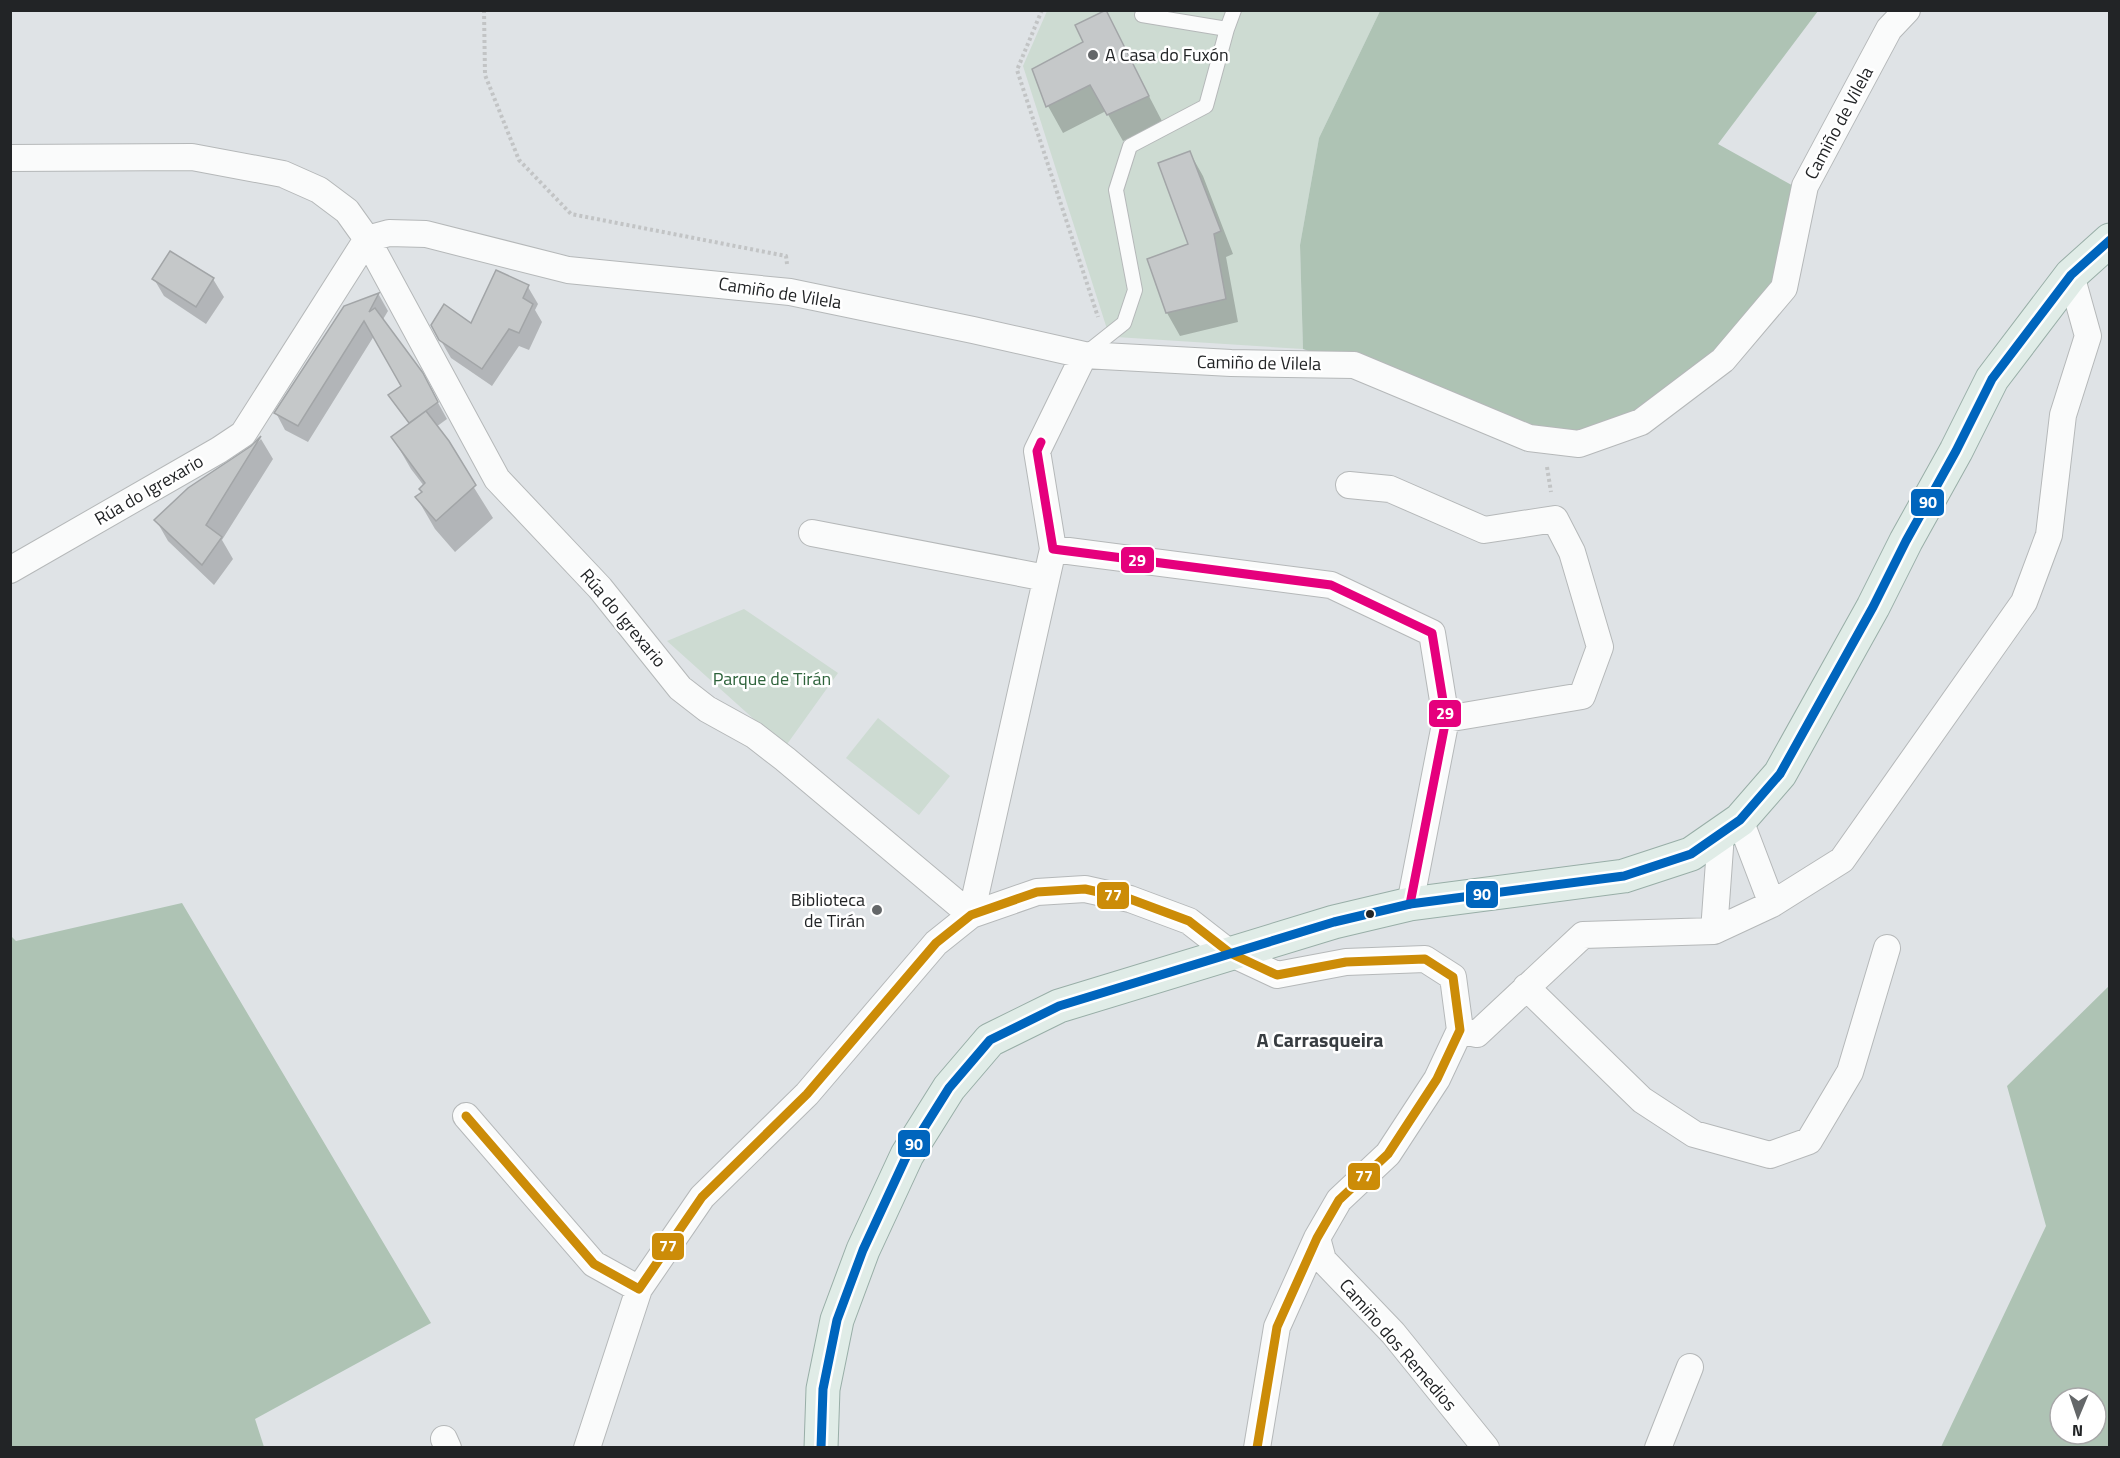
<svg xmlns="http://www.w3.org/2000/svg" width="2120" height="1458" viewBox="0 0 2120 1458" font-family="'Titillium Web',sans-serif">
<rect width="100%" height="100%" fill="#dfe3e6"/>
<path fill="#cddbd2" d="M 1047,11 L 1380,11 L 1319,138 L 1300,245 L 1303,349 L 1116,337 L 1107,329 L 1023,66 Z
M 744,609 L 838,673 L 785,747 L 667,641 Z
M 878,718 L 950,776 L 919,815 L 846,758 Z"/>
<path fill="#aec3b4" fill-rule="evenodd" d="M 1380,11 L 1818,11 L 1718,144 L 1797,188 L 1775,288 L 1717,355 L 1651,407 L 1587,436 L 1536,430 L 1471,406 L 1303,349 L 1300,245 L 1319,138 Z
M 182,903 L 431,1323 L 255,1419 L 264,1447 L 11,1447 L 11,936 L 16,941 Z
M 2109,986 L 2109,1447 L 1941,1447 L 2046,1226 L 2007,1086 ZM 2060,1398 L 2096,1398 L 2096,1434 L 2060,1434 Z"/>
<path fill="#0003" d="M 1105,12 L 1163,123 L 1123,141 L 1106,111 L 1063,133 L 1048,106 L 1034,70 L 1085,42 Z
M 1190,153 L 1203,176 L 1233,254 L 1226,257 L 1238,322 L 1180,336 L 1167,313 L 1149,260 L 1190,245 Z
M 171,253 L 213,279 L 224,297 L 206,324 L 164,296 L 154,279 Z
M 528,287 L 538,304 L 535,310 L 542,322 L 529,350 L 519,346 L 492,386 L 451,358 L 432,325 L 472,325 Z
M 379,295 L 388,311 L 382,321 L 432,392 L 447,419 L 436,427 L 493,518 L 455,552 L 435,529 L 417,498 L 423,493 L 424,486 L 411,469 L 393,438 L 410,425 L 390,396 L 403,386 L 374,336 L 308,442 L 285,430 L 276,413 L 345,307 Z
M 261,439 L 273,459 L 222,540 L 233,559 L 214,585 L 168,541 L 156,520 L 252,448 Z"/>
<path fill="#c5c8c9" stroke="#a2a5a7" stroke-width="1.5" d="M 1106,10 L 1149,96 L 1107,115 L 1090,85 L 1046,107 L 1032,69 L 1083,42 L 1075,25 Z
M 1190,151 L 1221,231 L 1214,234 L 1226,299 L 1166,313 L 1147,259 L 1188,244 L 1158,163 Z
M 170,251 L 214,278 L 196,307 L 152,279 Z
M 496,270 L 529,285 L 523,298 L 533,304 L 519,333 L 509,329 L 482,369 L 439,340 L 431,325 L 444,304 L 471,323 Z
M 379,293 L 369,312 L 375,308 L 423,373 L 438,402 L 409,423 L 388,395 L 401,386 L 364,321 L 298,426 L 274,413 L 344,306 Z
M 426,411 L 449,441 L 476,485 L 436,521 L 415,497 L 422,492 L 419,489 L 425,483 L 391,437 Z
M 261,436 L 206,525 L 222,537 L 202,565 L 154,520 L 188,488 L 251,446 Z"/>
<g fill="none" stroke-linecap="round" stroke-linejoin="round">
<g stroke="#b5b8b9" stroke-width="16">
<path id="lane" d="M 1142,15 L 1227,29
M 1085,354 L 1124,323 L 1135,290 L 1116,190 L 1130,146 L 1206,106 L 1227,29 L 1234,10"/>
</g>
<g stroke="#b5b8b9" stroke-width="28">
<path id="street" d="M 10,158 L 192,157 L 283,174 L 319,190 L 347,211 L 367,239 L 497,479 L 600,588 L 680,688 L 707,709 L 754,735 L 785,759 L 971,915 L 1053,549
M 367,239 L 389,233 L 426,234 L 568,270 L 790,292 L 973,330 L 1084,355 L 1231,363 L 1354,365 L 1529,438 L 1579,444 L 1641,422 L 1723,360 L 1784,288 L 1805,186 L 1889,29 L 1907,10
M 1084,355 L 1037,451 L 1053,549 L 1331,585 L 1432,633 L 1446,719 L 1410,904
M 1349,485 L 1390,489 L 1484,530 L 1555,519 L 1572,552 L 1600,647 L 1582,696 L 1446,719
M 812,533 L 1046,578
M 10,570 L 219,450 L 243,434 L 367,239
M 1740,820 L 1772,904
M 1714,931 L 1721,834
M 1526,987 L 1642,1100 L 1694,1134 L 1770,1155 L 1809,1141 L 1850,1072 L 1887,948
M 1460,1030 L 1477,1034 L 1583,935 L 1714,931 L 1772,904 L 1842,860 L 2024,602 L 2049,535 L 2063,415 L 2088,336 L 2071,275
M 466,1116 L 594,1264 L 639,1289 L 702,1197 L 807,1094 L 936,943 L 971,915 L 1037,892 L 1085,889 L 1130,899 L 1189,921 L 1230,953 L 1277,975 L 1346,962 L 1425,959 L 1453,977 L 1460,1030 L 1437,1079 L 1388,1154 L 1339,1200 L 1317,1238 L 1277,1327 L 1257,1448
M 1317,1238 L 1323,1260 L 1393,1333 L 1486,1448
M 444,1439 L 448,1448
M 587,1448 L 639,1289
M 1658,1448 L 1690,1367"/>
</g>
<g stroke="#98aea7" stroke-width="35">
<path id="primary" d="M 821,1448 L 823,1389 L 837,1320 L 863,1250 L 907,1155 L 949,1088 L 990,1040 L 1059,1006 L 1334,922 L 1410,904 L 1624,876 L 1691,854 L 1740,820 L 1780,774 L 1873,607 L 1906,541 L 1956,451 L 1992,379 L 2071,275 L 2110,240"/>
</g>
<path stroke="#c2c4c5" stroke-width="4" stroke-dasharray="3 3" stroke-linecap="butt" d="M 484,10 L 485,75 L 519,160 L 571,214 L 786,256 L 787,264
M 1042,10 L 1017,70 L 1098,317
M 1547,467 L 1551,492"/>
<use href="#lane" stroke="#fafbfb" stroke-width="14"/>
<use href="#street" stroke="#fafbfb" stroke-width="26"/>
<use href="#primary" stroke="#e0ece7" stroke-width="33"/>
<g stroke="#fff" stroke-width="14">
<path id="bus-1" d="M 1041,442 L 1037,451 L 1053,549 L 1331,585 L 1432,633 L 1446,719 L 1410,904"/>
</g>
<g stroke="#fff" stroke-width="14">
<path id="bus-2" d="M 466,1116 L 594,1264 L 639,1289 L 702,1197 L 807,1094 L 936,943 L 971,915 L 1037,892 L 1085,889 L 1130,899 L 1189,921 L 1230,953 L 1277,975 L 1346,962 L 1425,959 L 1453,977 L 1460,1030 L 1437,1079 L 1388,1154 L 1339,1200 L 1317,1238 L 1277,1327 L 1257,1448"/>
</g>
<g stroke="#fff" stroke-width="14">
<path id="bus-3" d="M 821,1448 L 823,1389 L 837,1320 L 863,1250 L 907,1155 L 949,1088 L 990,1040 L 1059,1006 L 1334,922 L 1410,904 L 1624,876 L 1691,854 L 1740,820 L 1780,774 L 1873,607 L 1906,541 L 1956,451 L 1992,379 L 2071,275 L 2110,240"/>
</g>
<use href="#bus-1" stroke="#e5007d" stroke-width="9"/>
<use href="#bus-2" stroke="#cc8c08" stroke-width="9"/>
<use href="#bus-3" stroke="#0065bd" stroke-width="9"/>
</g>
<g fill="#646769" stroke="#fff" stroke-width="2">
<circle cx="1093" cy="55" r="6"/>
<circle cx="877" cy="910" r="6"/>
</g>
<circle fill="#222426" stroke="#fff" stroke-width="2" cx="1370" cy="914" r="5"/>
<g text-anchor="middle" stroke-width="5" stroke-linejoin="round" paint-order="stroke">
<g font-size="18" fill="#222426" stroke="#fff" text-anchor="start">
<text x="1105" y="61">A Casa do Fuxón</text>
<text x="865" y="906" text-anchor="end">Biblioteca<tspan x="865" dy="21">de Tirán</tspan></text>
</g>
<g font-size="18" fill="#222426" stroke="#fff">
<text transform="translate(1839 123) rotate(-62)" y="6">Camiño de Vilela</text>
<text transform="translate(780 293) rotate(9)" y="6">Camiño de Vilela</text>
<text transform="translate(1259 363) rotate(1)" y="6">Camiño de Vilela</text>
<text transform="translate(149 490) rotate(-30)" y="6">Rúa do Igrexario</text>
<text transform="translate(623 618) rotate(50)" y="6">Rúa do Igrexario</text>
<text transform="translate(1398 1345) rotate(49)" y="6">Camiño dos Remedios</text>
</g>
<g font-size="18" fill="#2e633b" stroke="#fff">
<text x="772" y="685">Parque de Tirán</text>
</g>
<g font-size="20" font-weight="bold" fill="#383d41" stroke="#fff">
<text x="1320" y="1047">A Carrasqueira</text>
</g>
</g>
<g stroke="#fff" stroke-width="2">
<rect x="1910" y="488" width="35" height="29" rx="6" fill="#0065bd"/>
<rect x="1120" y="546" width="35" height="28" rx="6" fill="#e5007d"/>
<rect x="1428" y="699" width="34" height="29" rx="6" fill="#e5007d"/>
<rect x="1465" y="880" width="34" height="29" rx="6" fill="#0065bd"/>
<rect x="1096" y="881" width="34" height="29" rx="6" fill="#cc8c08"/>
<rect x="897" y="1129" width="34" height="29" rx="6" fill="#0065bd"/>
<rect x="1347" y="1162" width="34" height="29" rx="6" fill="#cc8c08"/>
<rect x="651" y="1232" width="34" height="29" rx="6" fill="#cc8c08"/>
</g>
<g font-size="16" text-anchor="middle" font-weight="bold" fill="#fff">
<text x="1928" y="508">90</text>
<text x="1137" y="566">29</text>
<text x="1445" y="719">29</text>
<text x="1482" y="900">90</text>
<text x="1113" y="901">77</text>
<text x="914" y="1150">90</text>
<text x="1364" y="1182">77</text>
<text x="668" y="1252">77</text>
</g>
<rect width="2120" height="1458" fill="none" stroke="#222426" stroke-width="24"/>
<g transform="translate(2078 1416) rotate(182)"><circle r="28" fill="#ffffff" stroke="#a7a7a8" stroke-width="1.5"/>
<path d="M0-4.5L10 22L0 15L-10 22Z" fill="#646769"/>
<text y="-9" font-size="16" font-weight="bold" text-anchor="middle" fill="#222426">N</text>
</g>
</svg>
